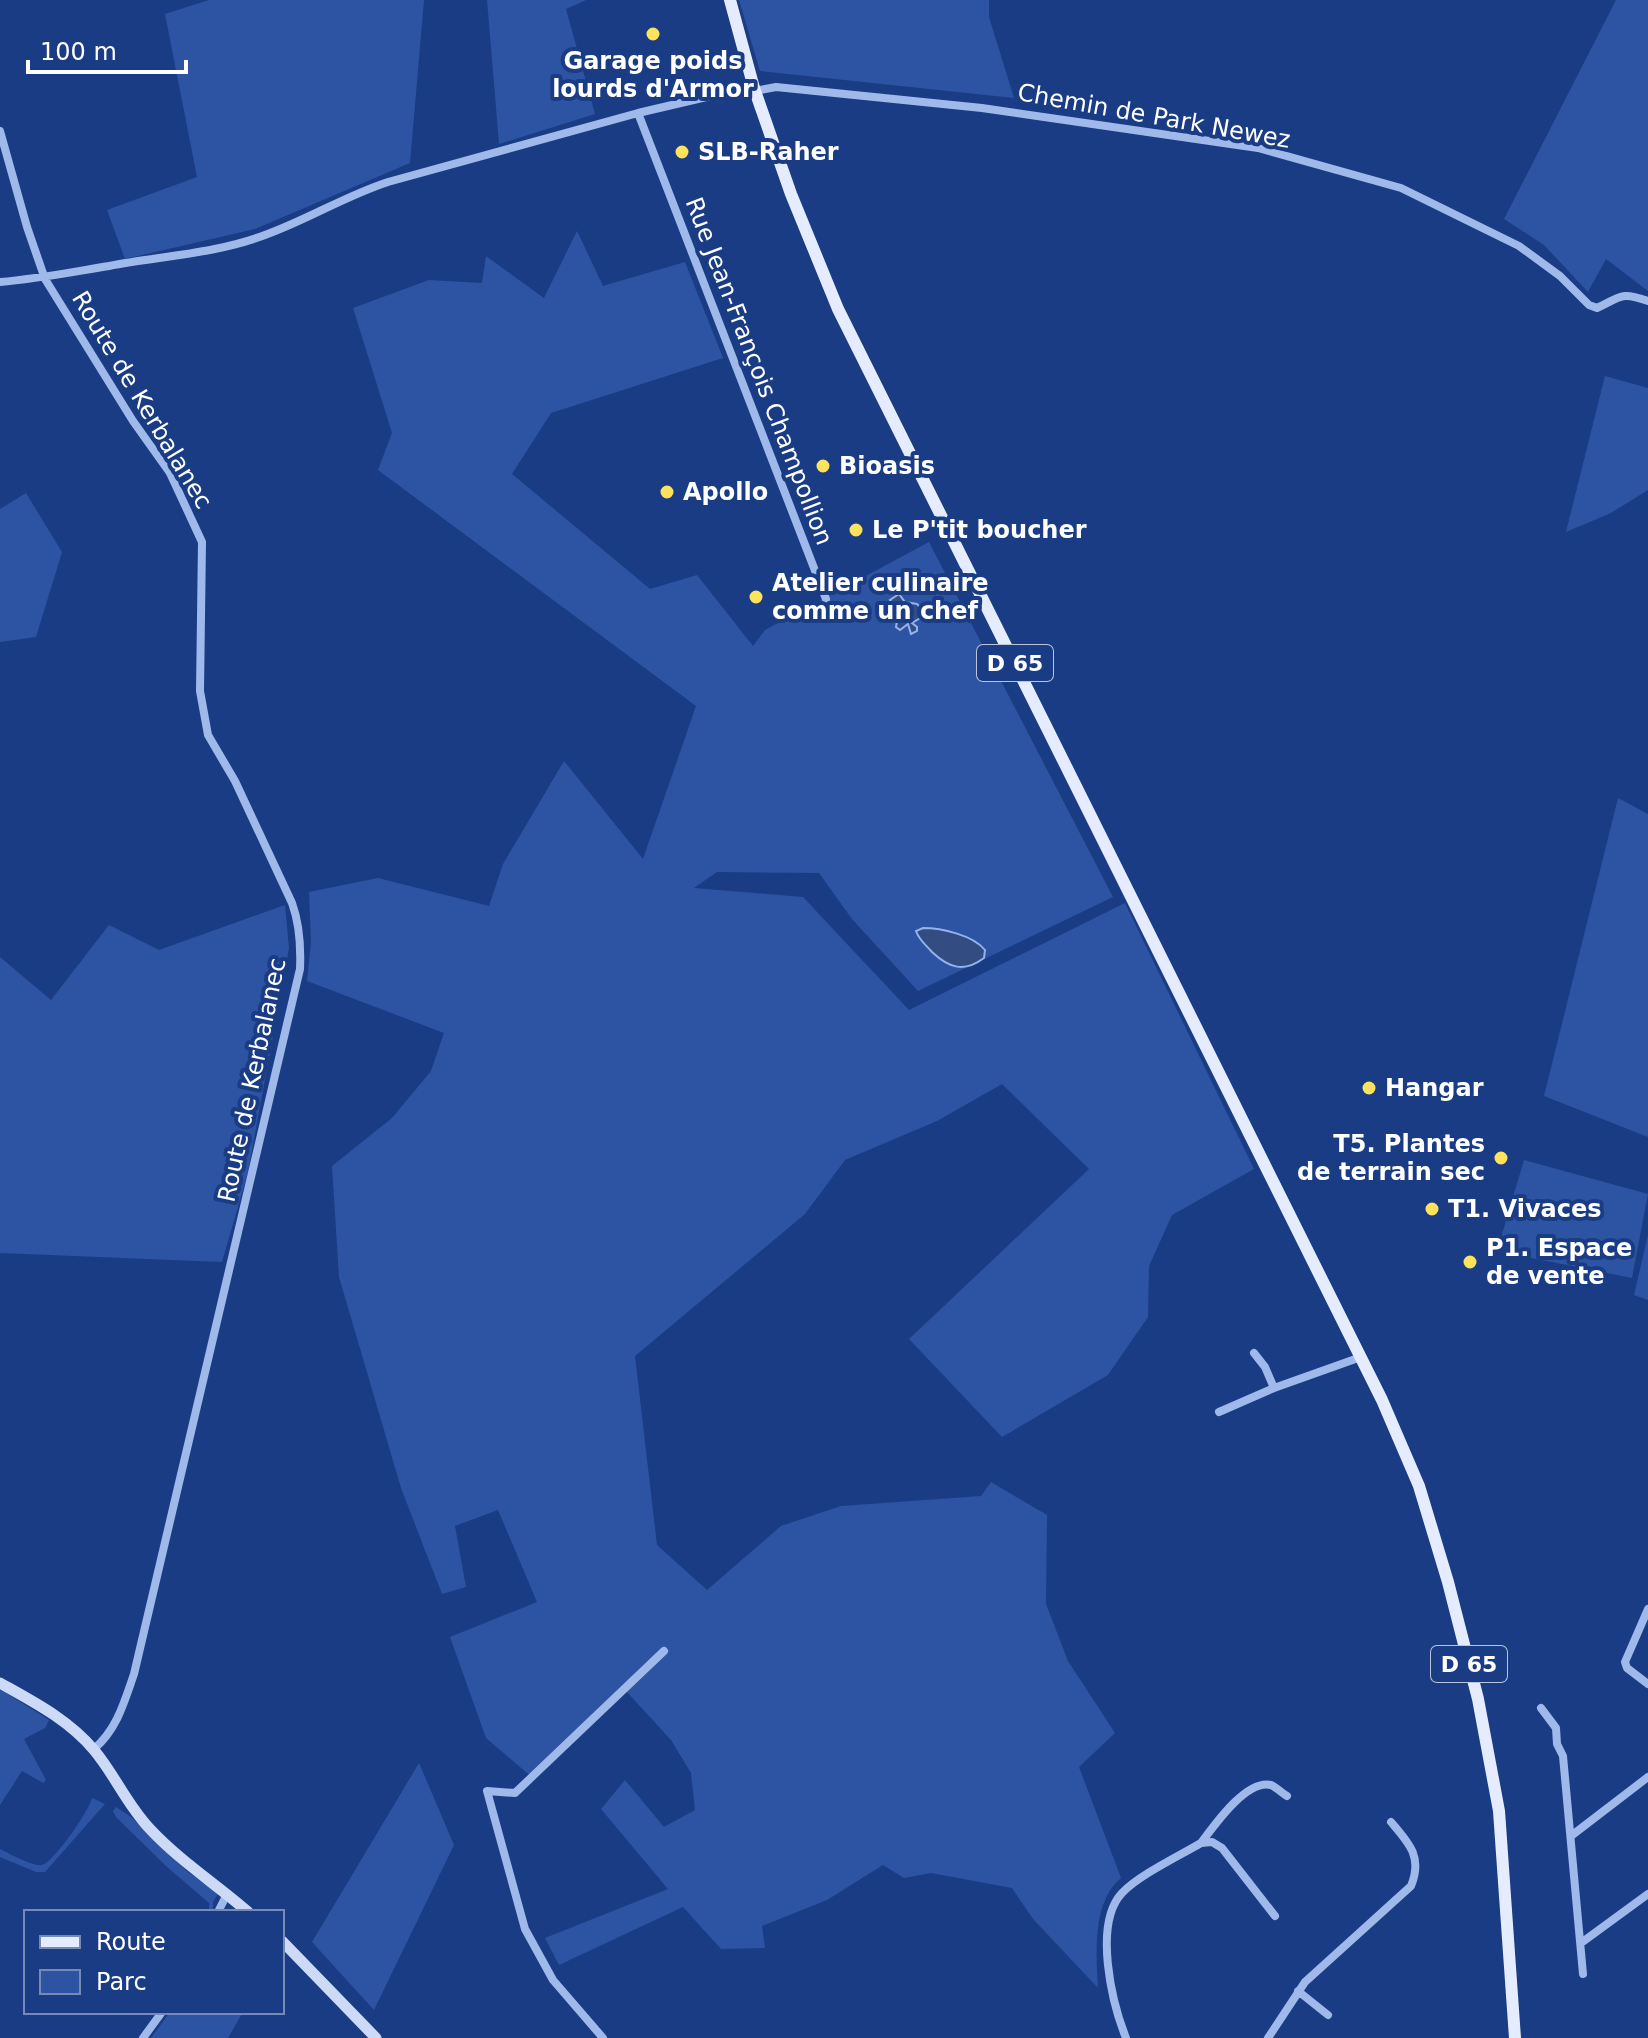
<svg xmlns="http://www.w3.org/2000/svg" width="1648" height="2038" viewBox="0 0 1648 2038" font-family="'DejaVu Sans',sans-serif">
<rect width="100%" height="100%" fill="#1a3c84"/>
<path fill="#2d54a2" d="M 209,0 L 424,0 L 410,163 L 255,229 L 125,259 L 107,210 L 197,177 L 165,14 Z
M 487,0 L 586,0 L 566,9 L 595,114 L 499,144 Z
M 739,0 L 989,0 L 989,17 L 1014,98 L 760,71 Z
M 1616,0 L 1648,0 L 1648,291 L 1606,259 L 1588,292 L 1544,245 L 1504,219 Z
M 577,231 L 603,286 L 685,262 L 723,358 L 551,413 L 512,474 L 650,589 L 697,575 L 753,646 L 765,630 L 929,542 L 1113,897 L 918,991 L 852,919 L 819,873 L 717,872 L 694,888 L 803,897 L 909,1010 L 1125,903 L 1254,1169 L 1172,1215 L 1149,1266 L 1148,1317 L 1108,1375 L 1002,1437 L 909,1339 L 1089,1169 L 1002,1084 L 937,1121 L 845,1160 L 805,1214 L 635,1356 L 657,1545 L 707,1590 L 781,1526 L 841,1506 L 981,1496 L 991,1482 L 1047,1515 L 1046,1604 L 1068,1661 L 1115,1733 L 1079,1767 L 1121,1878 C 1092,1901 1096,1955 1098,1988 L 1033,1919 L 1012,1888 L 931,1873 L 904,1878 L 883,1865 L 827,1900 L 762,1926 L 765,1948 L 721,1949 L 683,1907 L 559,1965 L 545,1938 L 668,1889 L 601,1809 L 625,1780 L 664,1827 L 695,1810 L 691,1773 L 671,1740 L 626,1691 L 533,1778 L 486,1738 L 450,1637 L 537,1602 L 498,1510 L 455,1526 L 466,1587 L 442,1594 L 401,1488 L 339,1277 L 332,1166 L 392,1118 L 431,1071 L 444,1033 L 307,981 L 311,942 L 309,892 L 378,878 L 489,906 L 503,864 L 564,761 L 643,859 L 696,706 L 378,470 L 392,433 L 353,308 L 429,280 L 482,283 L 486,256 L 544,298 Z
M 1605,376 L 1648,388 L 1648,490 L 1611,513 L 1566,532 Z
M 26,493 L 62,552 L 36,637 L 0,642 L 0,509 Z
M 1618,798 L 1648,814 L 1648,1137 L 1544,1096 Z
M 285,905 L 289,948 L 248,1172 L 222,1262 L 0,1253 L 0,957 L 51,1000 L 109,925 L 159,950 Z
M 1524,1160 L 1648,1194 L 1632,1278 L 1497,1251 Z
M 1648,1235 L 1648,1300 L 1634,1295 Z
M 0,1689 L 49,1720 L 45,1728 L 24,1739 L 46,1780 L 43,1783 L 22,1771 L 0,1805 Z
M 419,1763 L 454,1845 L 374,2010 L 312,1942 Z
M 92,1798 L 105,1804 L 45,1872 L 36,1872 L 0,1857 L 0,1849 C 8,1853 34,1867 42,1865 C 54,1862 89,1811 92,1798 Z
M 116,1807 L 131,1817 L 189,1873 L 219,1892 L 213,1902 L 213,1912 L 209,1912 L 209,1903 L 166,1866 L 116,1817 L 113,1811 Z
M 170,2012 L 243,2012 L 228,2038 L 151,2038 Z"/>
<path fill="#334c82" stroke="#93b2ee" stroke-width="2" d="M 899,594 L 905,602 L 917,604 L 922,609 L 920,618 L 912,623 L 917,627 L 917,631 L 911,634 L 908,624 L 900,630 L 896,627 L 897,621 L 905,614 L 912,616 L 906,606 L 901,605 L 898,610 L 890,600 Z
M 923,928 C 941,928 973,935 985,950 L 984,958 C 964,973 949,968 932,952 C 926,945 919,940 916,931 Z"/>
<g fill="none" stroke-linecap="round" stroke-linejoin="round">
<path stroke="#a0b9eb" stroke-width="8" d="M 638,113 L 826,599
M 0,131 L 27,227 L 45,279 L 133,421 L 170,473 L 202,542 L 200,691 L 208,735 L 235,781 L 292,903 C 300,925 301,946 300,969 L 134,1674 C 124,1703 117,1729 94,1749
M 0,282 C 37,279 72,272 109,266 C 161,256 214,254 265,235 C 307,220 345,196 388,182 L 638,113 L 749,87 L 760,90 L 776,87 L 982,108 L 1258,148 L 1401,188 L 1519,246 L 1560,276 L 1589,305 L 1597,308 C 1621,297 1620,291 1648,301
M 1254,1353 L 1265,1367 L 1274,1388
M 1219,1412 L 1274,1388 L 1361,1357
M 1648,1609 L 1625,1662 L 1627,1668 L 1648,1684
M 1541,1708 L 1556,1728 L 1557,1744 L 1563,1756 L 1583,1974
M 1571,1836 L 1648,1777
M 1201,1843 C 1214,1826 1246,1779 1271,1785 C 1276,1787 1282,1793 1287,1796
M 218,1912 L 227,1894
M 1581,1943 L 1648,1894
M 1298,1991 L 1328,2015
M 143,2038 L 162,2012
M 603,2038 L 553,1980 L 525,1929 L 487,1791 L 515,1793 L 664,1651
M 1126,2038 C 1112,2003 1093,1924 1122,1893 C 1139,1875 1179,1856 1201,1843 L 1212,1842 L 1222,1848 L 1275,1916
M 1268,2038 L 1305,1982 L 1411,1886 C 1423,1857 1409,1843 1391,1822"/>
<path stroke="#ccdaf8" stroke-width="11" d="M 0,1683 C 34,1702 69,1720 94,1750 C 115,1775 127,1805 150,1829 C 180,1861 216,1884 248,1912
M 282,1941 L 376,2038"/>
<path stroke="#e5ecff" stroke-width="12" d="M 730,0 L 754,88 L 791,194 L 838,309 L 1382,1400 L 1419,1486 L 1448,1582 L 1478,1699 L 1499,1811 L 1515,2038"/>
</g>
<g fill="#fde25c" stroke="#1a3c84" stroke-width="3">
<circle cx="653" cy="34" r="8"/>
<circle cx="682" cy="152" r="8"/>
<circle cx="823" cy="466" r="8"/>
<circle cx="667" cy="492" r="8"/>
<circle cx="856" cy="530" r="8"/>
<circle cx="756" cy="597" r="8"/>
<circle cx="1369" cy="1088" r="8"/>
<circle cx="1501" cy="1158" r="8"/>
<circle cx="1432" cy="1209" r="8"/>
<circle cx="1470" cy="1262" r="8"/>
</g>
<g text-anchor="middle" stroke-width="8" stroke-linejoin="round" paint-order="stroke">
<g fill="#1a3c84" stroke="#bac4da" stroke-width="2">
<rect x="977" y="645" width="76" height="36" rx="6"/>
<rect x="1431" y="1646" width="76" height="36" rx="6"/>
</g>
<g font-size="22" font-weight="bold" fill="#fff">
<text x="1015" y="671">D 65</text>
<text x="1469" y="1672">D 65</text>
</g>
<g font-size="24" font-weight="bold" fill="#fff" stroke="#1a3c84" text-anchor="start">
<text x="653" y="69" text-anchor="middle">Garage poids<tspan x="653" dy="28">lourds d'Armor</tspan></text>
<text x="698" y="160">SLB-Raher</text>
<text x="839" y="474">Bioasis</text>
<text x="683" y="500">Apollo</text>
<text x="872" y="538">Le P'tit boucher</text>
<text x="772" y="591">Atelier culinaire<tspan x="772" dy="28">comme un chef</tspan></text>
<text x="1385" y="1096">Hangar</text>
<text x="1485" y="1152" text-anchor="end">T5. Plantes<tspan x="1485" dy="28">de terrain sec</tspan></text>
<text x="1448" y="1217">T1. Vivaces</text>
<text x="1486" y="1256">P1. Espace<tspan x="1486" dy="28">de vente</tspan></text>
</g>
<g font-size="24" fill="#fff" stroke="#1a3c84">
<text transform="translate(1154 116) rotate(10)" y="8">Chemin de Park Newez</text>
<text transform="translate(759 371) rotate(69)" y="8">Rue Jean-François Champollion</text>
<text transform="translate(142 400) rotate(59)" y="8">Route de Kerbalanec</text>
<text transform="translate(252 1080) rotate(-78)" y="8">Route de Kerbalanec</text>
</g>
</g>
<rect x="24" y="1910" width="260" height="104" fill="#1a3c84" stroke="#768ab5" stroke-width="2"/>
<rect x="40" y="1936" width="40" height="12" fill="#e5ecff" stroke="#768ab5" stroke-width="2"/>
<text x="96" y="1950" font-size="24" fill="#ffffff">Route</text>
<rect x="40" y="1970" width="40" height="24" fill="#2d54a2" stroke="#768ab5" stroke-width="2"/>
<text x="96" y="1990" font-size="24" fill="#ffffff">Parc</text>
<path d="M28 60v12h158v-12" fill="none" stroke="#ffffff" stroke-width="4"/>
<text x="40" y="60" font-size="24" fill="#ffffff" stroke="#1a3c84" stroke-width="6" paint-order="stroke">100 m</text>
</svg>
